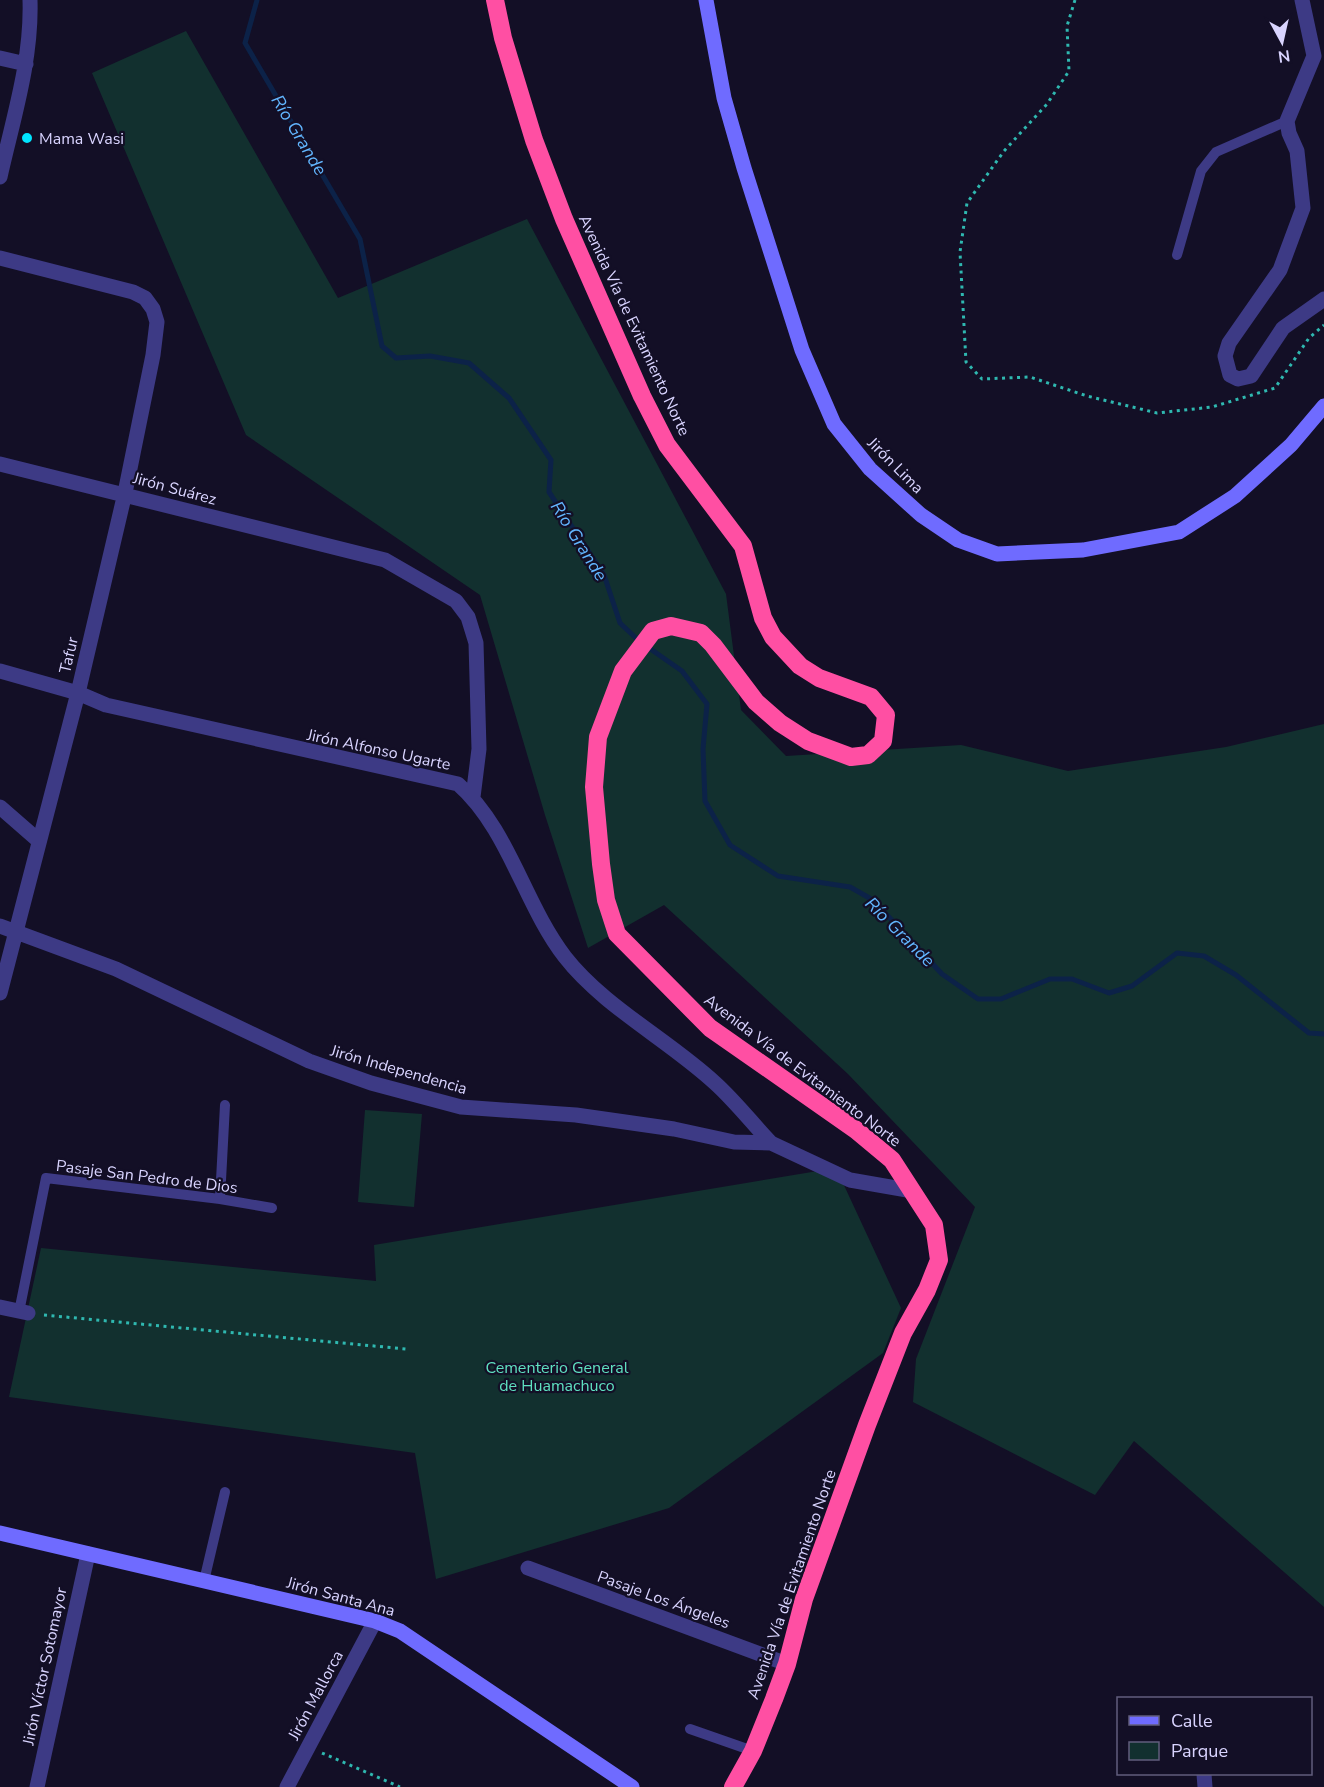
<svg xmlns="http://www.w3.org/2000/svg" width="1324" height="1787" viewBox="0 0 1324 1787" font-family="'Nunito Sans',sans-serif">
<rect width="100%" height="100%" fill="#130f26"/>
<path fill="#12302f" d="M 186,31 L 338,298 L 527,219 L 726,594 L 741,710 L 786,756 L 961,745 L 1068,771 L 1226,747 L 1324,724 L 1324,1607 L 1134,1441 L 1095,1495 L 913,1402 L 916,1359 L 975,1207 L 848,1074 L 664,905 L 588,948 L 545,815 L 480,595 L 246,435 L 92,73 Z
M 365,1110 L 422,1114 L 414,1207 L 358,1202 Z
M 836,1168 L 901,1308 L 883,1353 L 669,1508 L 436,1579 L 415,1453 L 9,1397 L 41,1248 L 376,1281 L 374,1245 Z"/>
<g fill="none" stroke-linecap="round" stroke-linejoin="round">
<path stroke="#0c2248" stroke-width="5" d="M 257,0 L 245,43 L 360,239 L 382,346 L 396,358 L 430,356 L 469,363 L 509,398 L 551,460 L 549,492 L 604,575 L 620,623 L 639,641 L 682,671 L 707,704 L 703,749 L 705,801 L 730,845 L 778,876 L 850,887 L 873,900 L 942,974 L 978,999 L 1001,999 L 1050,979 L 1072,979 L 1109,993 L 1132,986 L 1177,953 L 1204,956 L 1236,975 L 1309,1033 L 1324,1034"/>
<path stroke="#2fb8b0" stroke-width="3" stroke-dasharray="3 4.5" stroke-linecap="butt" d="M 1075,0 L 1067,26 L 1069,71 L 1047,104 L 1004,151 L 967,203 L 960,252 L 966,362 L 982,379 L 1030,377 L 1087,396 L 1157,413 L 1212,407 L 1275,388 L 1309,338 L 1324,325
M 44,1315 L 406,1349
M 322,1753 L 400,1787"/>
<path stroke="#3d3a85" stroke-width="10" d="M 1177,255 L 1201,171 L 1216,152 L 1287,121
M 220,1199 L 225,1105
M 19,1312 L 46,1178 L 220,1199 L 272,1208
M 204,1581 L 225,1492
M 690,1729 L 753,1751"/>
<path stroke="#3d3a85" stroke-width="15" d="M 1302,0 L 1314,56 L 1287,121 L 1289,133 L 1297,151 L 1303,208 L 1280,270 L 1229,343 L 1225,356 L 1230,375 L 1238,379 L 1251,376 L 1283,328 L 1324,299
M 0,58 L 26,64
M 0,177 C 13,119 32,60 30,0
M 0,258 L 133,292 L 145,298 L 153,309 L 157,322 L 153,355 L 125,493 L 78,693 L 0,993
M 0,464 L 385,560 L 456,601 L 468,617 L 476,643 L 479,749 L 473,797
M 0,671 L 78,693 L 106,705 L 458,784 C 509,829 524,904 565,957 C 603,1006 670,1041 715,1083 C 735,1101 752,1123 771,1143
M 0,807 L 39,841
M 0,926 L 116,969 L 309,1061 L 371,1083 L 461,1107 L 576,1115 L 674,1129 L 734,1142 L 771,1143 L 850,1180 L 913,1191
M 0,1307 L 28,1313
M 528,1568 L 787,1664
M 1204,1774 L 1205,1787
M 37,1787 L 88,1554
M 287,1787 L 375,1621"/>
<path stroke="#6f6bff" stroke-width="15" d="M 706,0 L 724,98 L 744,168 L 802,350 L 834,424 L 870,469 L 921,515 L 958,540 L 997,554 L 1083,550 L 1179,532 L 1235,496 L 1291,445 L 1324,406
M 0,1533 L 375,1621 L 400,1631 L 632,1787"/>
<path stroke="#ff4fa3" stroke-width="18" d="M 495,0 L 503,38 L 534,140 L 564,219 L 642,396 L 667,445 L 743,546 L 763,618 L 773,637 L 800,666 L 819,678 L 871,697 L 886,715 L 883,741 L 868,755 L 851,757 L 808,741 L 780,723 L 756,702 L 713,645 L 701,633 L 671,626 L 653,631 L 623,671 L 598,737 L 594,787 L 601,864 L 606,900 L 617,934 L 710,1028 L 856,1130 L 892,1160 L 934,1225 L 939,1260 L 927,1290 L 903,1333 L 867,1425 L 804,1599 L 787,1664 L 774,1699 L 753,1751 L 733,1787"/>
</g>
<circle fill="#00e5ff" stroke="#130f26" stroke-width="2" cx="27" cy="138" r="6"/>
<g text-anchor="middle" stroke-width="4.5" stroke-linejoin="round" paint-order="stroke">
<g font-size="16" fill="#d9d4ff" stroke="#130f26" text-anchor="start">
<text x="39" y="144">Mama Wasi</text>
</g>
<g font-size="16" fill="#d9d4ff" stroke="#130f26">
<text transform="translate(635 325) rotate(65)" y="6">Avenida Vía de Evitamiento Norte</text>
<text transform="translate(896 465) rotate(45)" y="6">Jirón Lima</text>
<text transform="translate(175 488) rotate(15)" y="6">Jirón Suárez</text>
<text transform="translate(68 655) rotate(-77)" y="6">Tafur</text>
<text transform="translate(379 749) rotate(12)" y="6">Jirón Alfonso Ugarte</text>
<text transform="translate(399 1069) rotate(16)" y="6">Jirón Independencia</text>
<text transform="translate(803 1070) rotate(37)" y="6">Avenida Vía de Evitamiento Norte</text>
<text transform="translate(147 1176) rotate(7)" y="6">Pasaje San Pedro de Dios</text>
<text transform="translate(791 1584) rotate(-71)" y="6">Avenida Vía de Evitamiento Norte</text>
<text transform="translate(341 1596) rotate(15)" y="6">Jirón Santa Ana</text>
<text transform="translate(664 1599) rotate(20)" y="6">Pasaje Los Ángeles</text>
<text transform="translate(44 1666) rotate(-78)" y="6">Jirón Víctor Sotomayor</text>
<text transform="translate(315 1695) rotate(-62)" y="6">Jirón Mallorca</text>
</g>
<g font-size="16" fill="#5fe0c0" stroke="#130f26">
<text x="557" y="1373">Cementerio General<tspan x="557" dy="18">de Huamachuco</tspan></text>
</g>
<g font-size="18" font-style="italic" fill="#62b6ff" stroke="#130f26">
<text transform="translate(299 135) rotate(59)" y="6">Río Grande</text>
<text transform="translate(579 541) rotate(58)" y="6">Río Grande</text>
<text transform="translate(900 932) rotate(45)" y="6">Río Grande</text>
</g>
</g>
<rect x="1117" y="1697" width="195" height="78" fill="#130f26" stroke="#625e7d" stroke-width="1.5"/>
<rect x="1129" y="1716" width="30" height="9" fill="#6f6bff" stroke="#625e7d" stroke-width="1.5"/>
<text x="1171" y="1727" font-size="18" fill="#d9d4ff">Calle</text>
<rect x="1129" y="1742" width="30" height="18" fill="#12302f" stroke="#625e7d" stroke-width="1.5"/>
<text x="1171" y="1757" font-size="18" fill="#d9d4ff">Parque</text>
<g transform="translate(1282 42) rotate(172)" stroke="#130f26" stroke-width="4.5" paint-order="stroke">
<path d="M0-4.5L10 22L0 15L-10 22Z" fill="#d9d4ff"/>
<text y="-9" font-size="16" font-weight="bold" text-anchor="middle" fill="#d9d4ff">N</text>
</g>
</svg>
